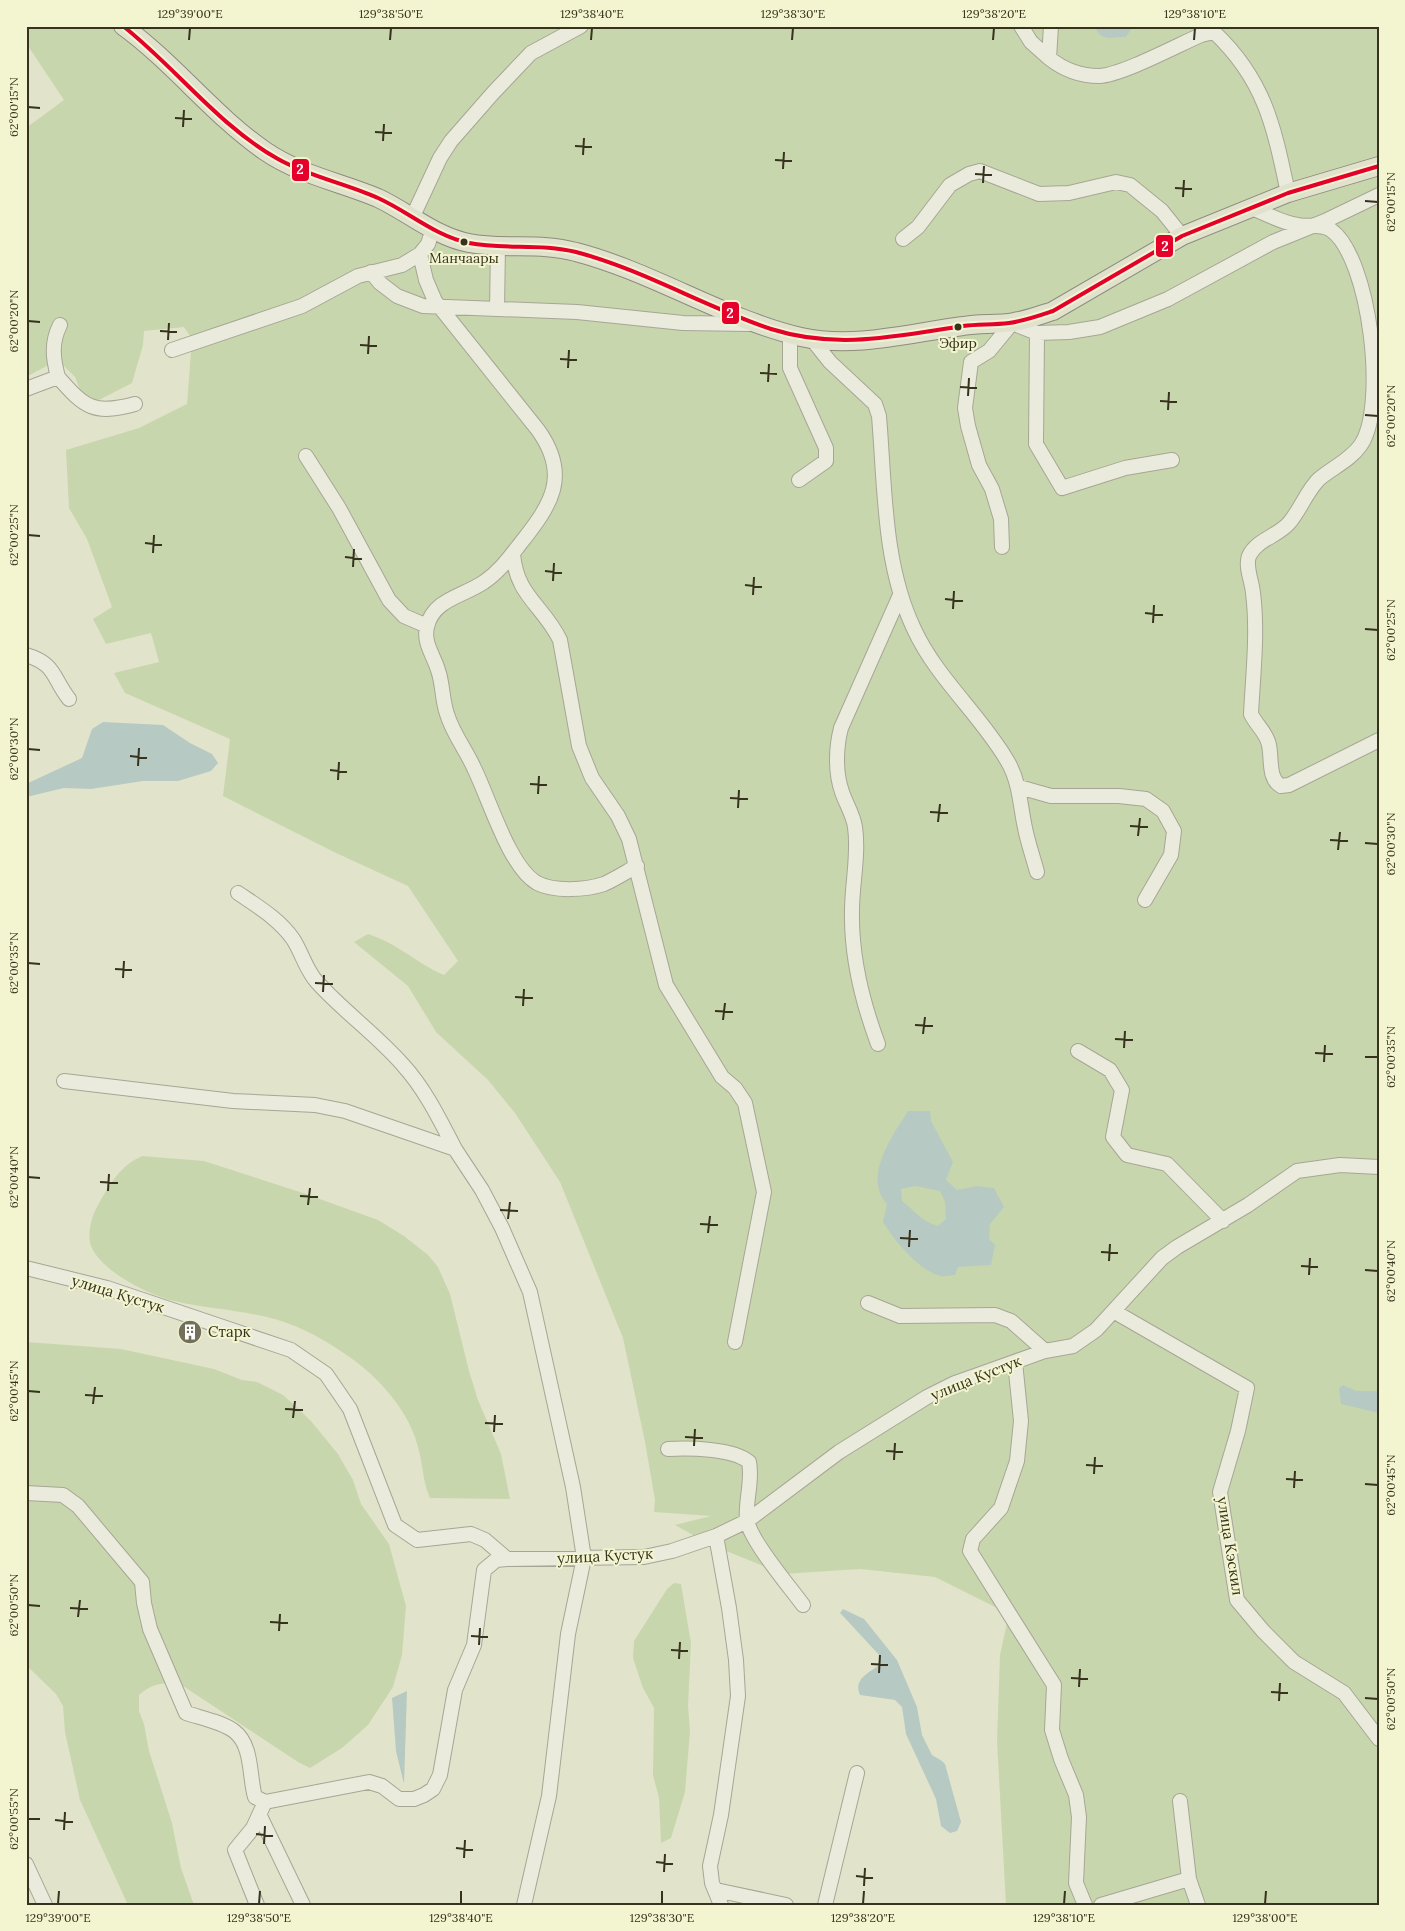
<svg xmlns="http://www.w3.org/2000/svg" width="1405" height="1931" viewBox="0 0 1405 1931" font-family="Lora,serif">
<rect width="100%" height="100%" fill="#e2e3cb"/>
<path fill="#c8d6ad" d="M 26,26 L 1379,26 L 1379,1905 L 1006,1905 L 997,1741 L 1000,1655 L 1009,1614 L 935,1577 L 860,1569 L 783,1574 L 709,1544 L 675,1525 L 711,1516 L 654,1512 L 655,1500 L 645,1442 L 623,1338 L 560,1182 L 515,1113 L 488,1080 L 436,1032 L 408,986 L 354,942 L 368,934 C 399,944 416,963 444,975 L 458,961 L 408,886 L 336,853 L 223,796 L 230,739 L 125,693 L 114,673 L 159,662 L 151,633 L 106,644 L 93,619 L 112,607 L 87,539 L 69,508 L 66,450 L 139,428 L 187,404 L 192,339 L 184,327 L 144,331 L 143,345 L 132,383 L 97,401 L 84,400 L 75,377 L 58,360 L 26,377 L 26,128 L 64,100 L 26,43 Z
M 142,1156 L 204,1161 L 303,1193 L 378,1220 L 404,1236 L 428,1255 L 438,1267 L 450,1294 L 469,1371 L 478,1400 L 501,1454 L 510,1499 L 430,1498 C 423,1482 423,1467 419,1451 C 411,1413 379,1377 348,1356 C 325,1340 304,1328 278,1320 C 244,1310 208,1309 174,1301 C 148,1295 101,1271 91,1246 C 87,1235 91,1219 96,1209 C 108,1187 118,1167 142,1156 Z
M 26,1342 L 121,1349 L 214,1369 L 242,1380 L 257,1382 L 283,1395 L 292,1403 L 311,1421 L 338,1454 L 353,1480 L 361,1504 L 389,1544 L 406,1606 L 402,1655 L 393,1687 L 368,1725 L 342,1748 L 310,1768 L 298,1762 L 180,1684 C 162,1683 154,1682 139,1695 L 139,1711 L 144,1724 L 149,1751 L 172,1823 L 181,1868 L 194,1905 L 128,1905 L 80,1800 L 65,1732 L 63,1706 L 56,1694 L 26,1665 Z
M 674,1583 L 681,1584 L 691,1643 L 688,1706 L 690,1731 L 685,1792 L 671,1838 L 661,1843 L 659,1798 L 653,1775 L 654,1708 L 643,1688 L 633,1658 L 634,1641 L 667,1589 Z"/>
<path fill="#b7c9c3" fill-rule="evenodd" d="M 1095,26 L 1133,26 L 1126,37 C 1111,37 1100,42 1095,26 Z
M 103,722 L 163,725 L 190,743 L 212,754 L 218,763 L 211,771 L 178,781 L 143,781 L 91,789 L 64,788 L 26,797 L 26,784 L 82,758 L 92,729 Z
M 908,1111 L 930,1111 L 931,1121 L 953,1162 L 946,1180 L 957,1190 L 977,1186 L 994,1188 L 1004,1207 L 990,1224 L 989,1239 L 995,1245 L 991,1265 L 958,1267 L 955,1275 C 950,1275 944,1277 940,1276 C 916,1268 896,1242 883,1222 L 887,1204 C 862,1177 893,1135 908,1111 ZM 915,1186 L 940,1191 L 945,1202 L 946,1219 L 938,1226 C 922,1222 915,1211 902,1201 L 901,1189 Z
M 1343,1385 L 1356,1391 L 1377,1391 L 1379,1393 L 1379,1413 L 1341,1404 L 1339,1388 Z
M 843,1609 L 864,1619 L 897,1660 L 917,1707 L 922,1735 L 932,1755 L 942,1761 L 945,1764 L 961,1822 L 957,1831 L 950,1833 L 941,1826 L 936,1799 L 906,1734 L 902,1707 L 895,1700 L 860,1695 C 853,1680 868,1673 878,1666 L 880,1656 L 843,1616 L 840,1613 Z
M 407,1691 L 404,1784 L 396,1751 L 392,1698 Z"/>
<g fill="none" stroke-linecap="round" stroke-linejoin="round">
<g stroke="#a7a695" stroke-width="16">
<path id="minor" d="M 1021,26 L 1031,42 L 1049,58
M 1051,26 L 1049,58 C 1064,70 1080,76 1099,76 C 1122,75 1178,45 1201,35 L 1214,32 C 1265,80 1274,127 1288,193
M 1252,208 C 1267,214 1282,223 1298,225 C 1308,227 1323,224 1331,230 C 1370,257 1388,409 1360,446 C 1349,461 1333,467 1319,479 C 1306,492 1301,509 1289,523 C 1278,536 1256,540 1249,556 C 1245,567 1252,581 1253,593 C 1258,632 1253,674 1251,714 C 1256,725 1267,733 1269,745 C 1272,759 1268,779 1281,786 L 1289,785 L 1379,740
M 413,216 L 440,158 L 451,141 L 493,93 L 531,53 L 581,26
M 433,229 L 428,244 L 420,254 L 426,280 L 435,301 L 538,430 C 571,476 551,505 520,544 C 509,558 499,572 484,582 C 464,596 433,599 427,627 C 423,643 434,656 438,670 C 443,684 442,700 447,714 C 453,734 466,750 474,768 C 489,798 509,867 537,883 C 554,892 586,890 604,884 C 615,879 626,872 637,866
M 903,239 L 918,227 L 950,185 L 969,174 L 980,171 L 1039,194 L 1069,193 L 1116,182 L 1130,185 L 1162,211 L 1182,236
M 371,272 L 380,283 L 397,296 L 423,306 L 577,312 L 683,323 L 750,324
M 497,309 L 498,246
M 790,333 L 790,368 L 826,448 L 826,461 L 799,480
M 1037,333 L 1036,444 L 1062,488 L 1125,468 L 1172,460
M 811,338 L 830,362 L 875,404 L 879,416 C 885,486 883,564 914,629 C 937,679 981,715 1008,762 C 1020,783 1020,805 1025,828 C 1028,843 1033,857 1037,872
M 172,350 L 302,306 L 358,276 L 402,265 L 420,254
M 58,377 C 53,358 51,343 60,325
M 26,389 L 58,377 C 85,408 94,415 135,404
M 306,456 L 339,508 L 389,600 L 404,616 L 427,626
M 1002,547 L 1001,519 L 992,489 L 979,465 L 968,426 L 965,408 L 971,362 L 989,351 L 1012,323 L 1037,333 L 1069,332 L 1100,327 L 1168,299 L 1273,242 L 1325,221 L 1379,195
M 513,553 C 516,596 543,605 560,640 L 579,746 L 592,778 L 618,816 L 629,839 L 666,985 L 722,1077 L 735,1088 L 745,1103 L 764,1192 L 735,1342
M 26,655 C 56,664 52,677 69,699
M 1019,787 L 1051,796 L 1119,796 L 1146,799 L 1163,811 L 1174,831 L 1171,855 L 1145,900
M 238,893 C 257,906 279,919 293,939 C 302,953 306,970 317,982 C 344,1012 377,1035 403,1065 C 425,1089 440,1120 455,1149
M 878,1044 C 862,1001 851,957 852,911 C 852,883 859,855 855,827 C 853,814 846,804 842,792 C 835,772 836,747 841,728 L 900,595
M 1078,1051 L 1110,1070 L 1122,1090 L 1113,1137 L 1127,1155 L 1167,1164 L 1223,1221
M 64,1081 L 233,1101 L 315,1105 L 345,1111 L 455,1149 L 482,1190 L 502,1228 L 530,1292 L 573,1487 L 584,1558 L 568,1634 L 549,1796 L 524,1905
M 26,1268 L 107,1288 L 291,1350 L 326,1374 L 350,1409 L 395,1525 L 417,1540 L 471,1534 L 485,1540 L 507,1559 L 644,1557 L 672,1551 L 716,1536 L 747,1521 L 839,1452 L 927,1397 L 955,1383 L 986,1372 L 1045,1351 L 1073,1346 L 1096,1330 L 1162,1258 L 1177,1247 L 1248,1205 L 1297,1171 L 1340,1165 L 1379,1167
M 868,1303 L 900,1316 L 995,1315 L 1011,1321 L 1045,1351
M 1115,1312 L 1247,1388 L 1238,1431 L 1220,1492 L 1237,1600 L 1263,1631 L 1294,1662 L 1344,1693 L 1379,1739
M 1015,1362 L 1021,1421 L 1017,1461 L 1001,1508 L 973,1539 L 970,1551 L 1054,1685 L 1052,1730 L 1061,1759 L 1076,1795 L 1079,1817 L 1076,1883 L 1085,1905
M 668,1449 C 688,1448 733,1448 749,1462 C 753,1481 745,1501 747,1520 C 750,1540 789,1586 803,1605
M 26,1493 L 63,1495 L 78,1506 L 142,1582 L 144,1603 L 150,1629 L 186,1713 C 201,1718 222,1722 234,1731 C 253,1745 249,1777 255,1797 L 265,1802 L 369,1782 L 382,1786 L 399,1799 L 414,1799 L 424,1795 L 433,1789 L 440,1775 L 455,1690 L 474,1645 L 484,1570 L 496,1560 L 507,1559
M 716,1536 L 729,1608 L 736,1660 L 738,1696 L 721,1815 L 710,1866 L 712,1883 L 721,1905
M 1180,1801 L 1189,1879
M 260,1816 L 303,1905
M 26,1864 L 45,1905
M 716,1890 L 786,1905
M 257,1905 L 235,1850 L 253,1828 L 265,1802
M 825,1905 L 857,1773
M 1101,1905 L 1189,1879 L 1198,1905"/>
</g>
<g stroke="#8d8c7b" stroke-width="20">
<path id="major" d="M 123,26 C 174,63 213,115 265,151 C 300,175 340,182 378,198 C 408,212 436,237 469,243 C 504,250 541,242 576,252 C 653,272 724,319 801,337 C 854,349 910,333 963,326 C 980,323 997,325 1014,322 C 1028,320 1040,315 1053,311 L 1182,236 L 1288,193 L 1379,166"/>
</g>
<use href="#minor" stroke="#eaebdd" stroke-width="14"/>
<use href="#major" stroke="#e1e2ce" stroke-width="18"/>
<g stroke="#f3f5d0" stroke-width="8">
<path id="bus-1" d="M 123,26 C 176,68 219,126 278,159 C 310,177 345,183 378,198 C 409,212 435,236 469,243 C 505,250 541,243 576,252 C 644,270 705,307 771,329 C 838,350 896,336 963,326 C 978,324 993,325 1009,323 C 1024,321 1038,316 1053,311 L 1182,236 L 1288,193 L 1379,166"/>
</g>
<use href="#bus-1" stroke="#e4002b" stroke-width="4"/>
</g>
<path fill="none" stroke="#36321d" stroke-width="2" d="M 189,40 L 190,28M 390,40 L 391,28M 591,40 L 592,28M 792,40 L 793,28M 993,40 L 994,28M 1194,40 L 1195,28M 28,107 L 40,108M 175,118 L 192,119M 183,127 L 184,110M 375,132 L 392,133M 383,141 L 384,124M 575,146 L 592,147M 583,155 L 584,138M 775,160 L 792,161M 783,169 L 784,152M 975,174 L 992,175M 983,183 L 984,166M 1175,188 L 1192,189M 1183,197 L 1184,180M 1365,201 L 1378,202M 28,321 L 40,322M 160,331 L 177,332M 168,340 L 169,323M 360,345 L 377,346M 368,354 L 369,336M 560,359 L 577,360M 568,368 L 569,350M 760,373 L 777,374M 768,382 L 769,364M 960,387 L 977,388M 968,396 L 969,378M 1160,401 L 1177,402M 1168,410 L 1169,392M 1365,415 L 1378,416M 28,535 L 40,536M 145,543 L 162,545M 153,553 L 154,535M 345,557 L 362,559M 353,567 L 354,549M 545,571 L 562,573M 553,581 L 554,563M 745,585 L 762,587M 753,595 L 754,577M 945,599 L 963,601M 953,609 L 954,591M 1145,613 L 1163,615M 1153,623 L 1154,605M 1365,629 L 1378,630M 28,749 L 40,750M 130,756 L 147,758M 138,766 L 139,748M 330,770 L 347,772M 338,780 L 339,762M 530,784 L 547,785M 538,794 L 539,776M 730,798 L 748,799M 738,808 L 739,790M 930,812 L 948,813M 938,822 L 940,804M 1130,826 L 1148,827M 1138,836 L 1140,818M 1330,840 L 1348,841M 1365,843 L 1378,844M 1338,850 L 1340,832M 28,963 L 40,964M 115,969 L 132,970M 123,978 L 124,961M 315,983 L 333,984M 323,992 L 324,975M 515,997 L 533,998M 523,1006 L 524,989M 715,1011 L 733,1012M 723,1020 L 725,1003M 915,1025 L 933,1026M 923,1034 L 925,1017M 1115,1039 L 1133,1040M 1124,1048 L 1125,1031M 1315,1053 L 1333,1054M 1365,1057 L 1378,1057M 1324,1062 L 1325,1045M 28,1177 L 40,1178M 100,1182 L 118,1183M 108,1191 L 109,1174M 300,1196 L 318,1197M 308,1205 L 310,1188M 500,1210 L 518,1211M 508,1219 L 510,1202M 700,1224 L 718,1225M 708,1233 L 710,1216M 900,1238 L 918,1239M 909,1247 L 910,1230M 1101,1252 L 1118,1253M 1109,1261 L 1110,1244M 1301,1266 L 1318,1267M 1365,1270 L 1378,1271M 1309,1275 L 1310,1258M 28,1391 L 40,1392M 85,1395 L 103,1396M 93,1404 L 95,1387M 285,1409 L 303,1410M 293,1418 L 295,1401M 485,1423 L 503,1424M 494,1432 L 495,1415M 685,1437 L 703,1438M 694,1446 L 695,1429M 886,1451 L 903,1452M 894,1460 L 895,1443M 1086,1465 L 1103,1466M 1094,1474 L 1095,1457M 1286,1479 L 1303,1480M 1365,1484 L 1378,1485M 1294,1488 L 1295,1471M 28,1605 L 40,1606M 70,1608 L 88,1609M 78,1617 L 80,1600M 270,1622 L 288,1623M 279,1631 L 280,1614M 471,1636 L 488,1637M 479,1645 L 480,1628M 671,1650 L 688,1651M 679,1659 L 680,1642M 871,1664 L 888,1665M 879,1673 L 880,1655M 1071,1678 L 1088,1679M 1079,1687 L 1080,1669M 1271,1692 L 1288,1693M 1365,1698 L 1378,1699M 1279,1701 L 1280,1683M 28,1819 L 40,1819M 55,1820 L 73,1822M 64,1830 L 65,1812M 256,1834 L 273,1836M 264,1844 L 265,1826M 456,1848 L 473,1850M 464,1858 L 465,1840M 656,1862 L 673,1864M 664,1872 L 665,1854M 856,1876 L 873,1878M 864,1886 L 865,1868M 58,1904 L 59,1891M 259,1904 L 260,1891M 461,1904 L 461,1891M 662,1904 L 662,1891M 863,1904 L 864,1891M 1064,1904 L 1065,1891M 1265,1904 L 1266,1891"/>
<defs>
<g id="building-disc" transform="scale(1.25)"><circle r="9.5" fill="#72705a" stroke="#f3f5d0"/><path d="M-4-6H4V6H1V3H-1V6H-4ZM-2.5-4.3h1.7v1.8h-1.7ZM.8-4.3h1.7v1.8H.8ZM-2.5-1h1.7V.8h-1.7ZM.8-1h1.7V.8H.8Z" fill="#fff"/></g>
</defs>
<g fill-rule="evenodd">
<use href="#building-disc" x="190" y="1332"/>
</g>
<g fill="#36321d" stroke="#f3f5d0" stroke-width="2">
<circle cx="464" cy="242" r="4.5"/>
<circle cx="958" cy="327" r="4.5"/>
</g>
<g text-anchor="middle" stroke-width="4" stroke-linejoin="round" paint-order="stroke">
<g font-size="14" fill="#36321d" stroke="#f3f5d0">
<text x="464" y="263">Манчаары</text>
<text x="958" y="348">Эфир</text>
</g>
<g font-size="15" fill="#36321d" stroke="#f3f5d0">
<text transform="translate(118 1294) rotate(17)" y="5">улица Кустук</text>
<text transform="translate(976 1378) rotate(-22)" y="5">улица Кустук</text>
<text transform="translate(1230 1546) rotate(81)" y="5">улица Кэскил</text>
<text transform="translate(605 1556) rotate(-3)" y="5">улица Кустук</text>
</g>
<g font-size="15" fill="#36321d" stroke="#f3f5d0" text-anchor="start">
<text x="208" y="1337">Старк</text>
</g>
</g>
<g stroke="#f3f5d0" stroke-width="2">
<rect x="291" y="158" width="19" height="24" rx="5" fill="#e4002b"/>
<rect x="1155" y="234" width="19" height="24" rx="5" fill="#e4002b"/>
<rect x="721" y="301" width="19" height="24" rx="5" fill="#e4002b"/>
</g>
<g font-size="14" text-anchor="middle" font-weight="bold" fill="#fff">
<text x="300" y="174">2</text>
<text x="1165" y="251">2</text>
<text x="730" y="318">2</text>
</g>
<rect width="1405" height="1931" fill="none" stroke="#f3f5d0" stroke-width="55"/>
<rect x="28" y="28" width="1350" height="1876" fill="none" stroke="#36321d" stroke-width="2"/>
<g font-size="12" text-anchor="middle" fill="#36321d">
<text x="190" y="18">129°39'00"E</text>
<text x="391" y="18">129°38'50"E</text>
<text x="592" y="18">129°38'40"E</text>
<text x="793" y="18">129°38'30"E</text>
<text x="994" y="18">129°38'20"E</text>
<text x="1195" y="18">129°38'10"E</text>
<text transform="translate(14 107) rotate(-90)" y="4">62°00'15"N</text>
<text transform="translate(1391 202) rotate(-90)" y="4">62°00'15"N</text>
<text transform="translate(14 321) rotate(-90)" y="4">62°00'20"N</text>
<text transform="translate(1391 416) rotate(-90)" y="4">62°00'20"N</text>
<text transform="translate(14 535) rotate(-90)" y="4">62°00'25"N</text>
<text transform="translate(1391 630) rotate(-90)" y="4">62°00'25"N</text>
<text transform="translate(14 749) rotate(-90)" y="4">62°00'30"N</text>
<text transform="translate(1391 844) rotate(-90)" y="4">62°00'30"N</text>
<text transform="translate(14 963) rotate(-90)" y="4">62°00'35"N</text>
<text transform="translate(1391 1057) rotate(-90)" y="4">62°00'35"N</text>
<text transform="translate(14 1177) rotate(-90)" y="4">62°00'40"N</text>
<text transform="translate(1391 1271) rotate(-90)" y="4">62°00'40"N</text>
<text transform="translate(14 1391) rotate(-90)" y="4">62°00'45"N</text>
<text transform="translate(1391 1485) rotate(-90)" y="4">62°00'45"N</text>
<text transform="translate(14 1605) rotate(-90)" y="4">62°00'50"N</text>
<text transform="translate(1391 1699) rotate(-90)" y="4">62°00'50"N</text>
<text transform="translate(14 1819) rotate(-90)" y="4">62°00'55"N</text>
<text x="58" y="1922">129°39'00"E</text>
<text x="259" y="1922">129°38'50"E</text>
<text x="461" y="1922">129°38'40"E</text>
<text x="662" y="1922">129°38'30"E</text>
<text x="863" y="1922">129°38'20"E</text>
<text x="1064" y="1922">129°38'10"E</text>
<text x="1265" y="1922">129°38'00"E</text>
</g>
</svg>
